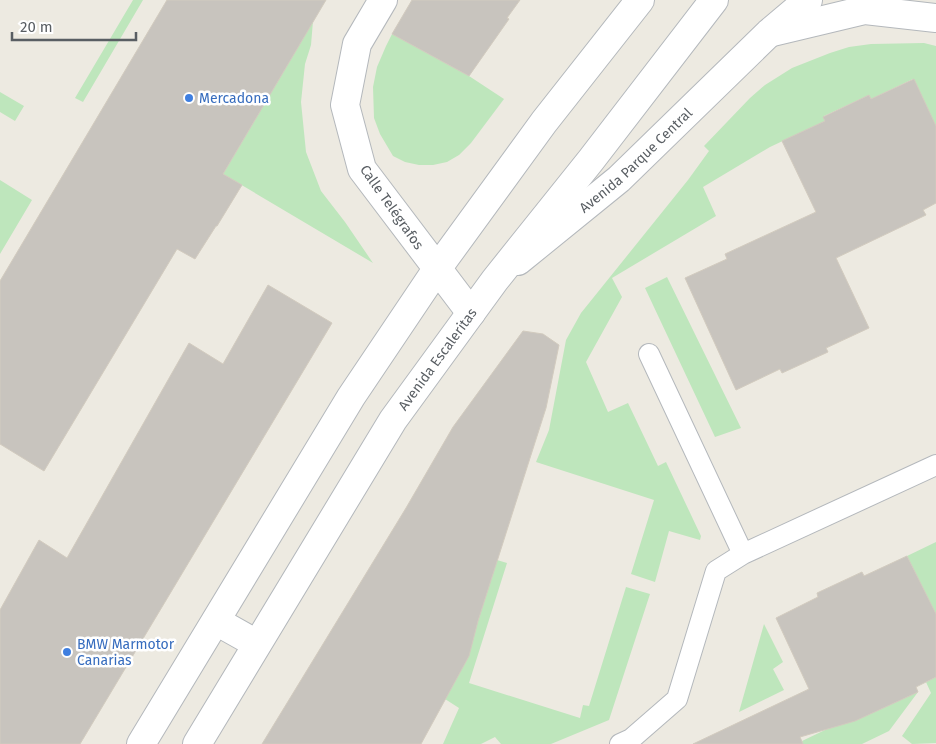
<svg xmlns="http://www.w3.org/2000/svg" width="936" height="744" viewBox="0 0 936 744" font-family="'Fira Sans',sans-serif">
<rect width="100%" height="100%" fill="#edeae1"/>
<path fill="#bee6bc" d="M 133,0 L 143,0 L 83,102 L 75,98 Z
M 313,21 L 311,45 L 305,64 L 301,102 L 306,152 L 321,191 L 345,222 L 373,263 L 223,174 Z
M 392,34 L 469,76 L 504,99 L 471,143 L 459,155 L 447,162 L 433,165 L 419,165 L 405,162 L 393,156 L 380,134 L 374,118 L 373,87 L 377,67 L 386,46 Z
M 924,43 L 936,46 L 936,162 L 913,79 L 871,99 L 869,95 L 824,116 L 825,121 L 770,147 L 703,187 L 716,216 L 612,278 L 622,297 L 586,362 L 608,412 L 628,403 L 658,466 L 666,462 L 701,536 L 700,540 L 669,531 L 655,582 L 631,574 L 654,500 L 536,462 L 549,430 L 566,340 L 581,313 L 688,180 L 709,151 L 704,146 L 750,98 L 765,85 L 792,68 L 830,53 L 849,47 L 871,44 Z
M 0,92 L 24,106 L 15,121 L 0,112 Z
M 0,180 L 32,200 L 0,254 Z
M 667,277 L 741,428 L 715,437 L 645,288 Z
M 936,542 L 936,617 L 907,556 Z
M 497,560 L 507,563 L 469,683 L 580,718 L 583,705 L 589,706 L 626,587 L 650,594 L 609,720 L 551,744 L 501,744 L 495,737 L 481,744 L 443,744 L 459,708 L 445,699 L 465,662 Z
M 764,624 L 783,662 L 773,669 L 784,690 L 739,712 Z
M 936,677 L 936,743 L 912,744 L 902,736 L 931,693 L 926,682 Z
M 918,692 L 889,731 L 862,744 L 803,744 L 802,741 L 825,730 L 872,713 Z"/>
<path fill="#c8c4be" stroke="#d2cbbf" d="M 167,0 L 326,0 L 223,174 L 242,185 L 217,226 L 216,226 L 195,259 L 177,249 L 44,471 L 0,444 L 0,281 Z
M 412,0 L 520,0 L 507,18 L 509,19 L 469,76 L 392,34 Z
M 914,79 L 936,126 L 936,203 L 923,210 L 926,215 L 836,258 L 869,328 L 826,348 L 828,352 L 782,373 L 780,369 L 736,390 L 685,278 L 727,259 L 725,254 L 816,212 L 782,141 L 825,121 L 823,117 L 869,95 L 871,99 Z
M 268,285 L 332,323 L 80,744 L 0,744 L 0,610 L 39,540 L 67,558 L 189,343 L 223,364 Z
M 523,331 L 543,334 L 559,345 L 546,408 L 478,621 L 469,656 L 421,744 L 262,744 L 406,508 L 453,427 Z
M 907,556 L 936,614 L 936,677 L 916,687 L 918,692 L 855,721 L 800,737 L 803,744 L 693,744 L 809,689 L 776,618 L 818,597 L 817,593 L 862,572 L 864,576 Z"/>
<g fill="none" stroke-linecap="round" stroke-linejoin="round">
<g stroke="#b4b8bc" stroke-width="22">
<path id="service" d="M 649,354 L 743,554 L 936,465
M 620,744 L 631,739 L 677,699 L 716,571 L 743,554"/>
</g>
<g stroke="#b4b8bc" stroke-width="30">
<g id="minor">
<path d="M 383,0 L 357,44 L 345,105 L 362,169 L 471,313"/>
<path d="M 773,32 L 865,10 L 936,18"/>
<path id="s1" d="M 518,261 L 619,179 L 769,33 L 808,0"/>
</g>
</g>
<g stroke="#b4b8bc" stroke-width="30">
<g id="tertiary">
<path d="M 216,621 L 257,644"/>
<path d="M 141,744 L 351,397 L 437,269 L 544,122 L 640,0"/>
<path id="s2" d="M 197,744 L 393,420 L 495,280 L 591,160 L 714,0"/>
</g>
</g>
<use href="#service" stroke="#fff" stroke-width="20"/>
<use href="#minor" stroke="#fff" stroke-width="28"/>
<use href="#tertiary" stroke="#fff" stroke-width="28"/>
</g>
<g fill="#3f7fe0" stroke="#fff" stroke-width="2">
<circle cx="189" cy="98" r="5"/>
<circle cx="67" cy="652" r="5"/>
</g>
<g text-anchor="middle" stroke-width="5" stroke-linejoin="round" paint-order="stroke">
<g font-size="14" fill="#366cbe" stroke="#fff" text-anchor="start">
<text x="199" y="103">Mercadona</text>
<text x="77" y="649">BMW Marmotor<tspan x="77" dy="16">Canarias</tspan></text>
</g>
<g font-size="14" fill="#595e63" stroke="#fff">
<text dy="5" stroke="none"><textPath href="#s1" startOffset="155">Avenida Parque Central</textPath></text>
<text transform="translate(392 207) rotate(55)" y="5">Calle Telégrafos</text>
<text dy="5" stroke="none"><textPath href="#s2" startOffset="454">Avenida Escaleritas</textPath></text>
</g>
</g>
<path d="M12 32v8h124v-8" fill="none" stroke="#595e63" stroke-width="2.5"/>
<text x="20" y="32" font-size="15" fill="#595e63" stroke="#ffffff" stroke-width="4" paint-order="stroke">20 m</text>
</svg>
